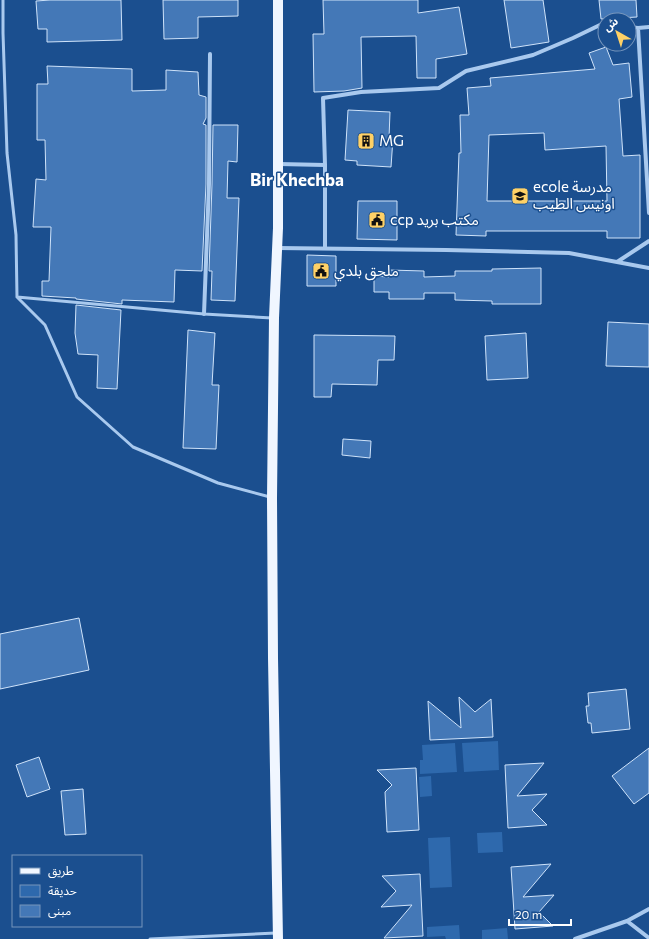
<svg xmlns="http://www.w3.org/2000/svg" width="649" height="939" viewBox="0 0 649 939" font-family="Commissioner,'Noto Sans Arabic',sans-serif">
<rect width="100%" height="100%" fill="#1b4f8f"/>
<path fill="#2e69ad" d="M 498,741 L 499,770 L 464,772 L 462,743 Z
M 455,743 L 457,772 L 420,774 L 420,760 L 423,760 L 422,745 Z
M 431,776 L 432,796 L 420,797 L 419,777 Z
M 502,832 L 503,852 L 478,853 L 477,833 Z
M 450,837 L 452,887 L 430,888 L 428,838 Z
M 459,925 L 460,939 L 446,939 L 445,936 L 427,937 L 427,927 Z
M 507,928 L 508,939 L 482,939 L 482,930 Z"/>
<path fill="#4478b7" stroke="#cfe3fa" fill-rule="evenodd" d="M 50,0 L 121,0 L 122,40 L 47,42 L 47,29 L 38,29 L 36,1 Z
M 163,0 L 238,0 L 238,16 L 198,17 L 198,38 L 164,39 Z
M 323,0 L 418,0 L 418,13 L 459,7 L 467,54 L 436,59 L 436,78 L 417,78 L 416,36 L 361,37 L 362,88 L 344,91 L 314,92 L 313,34 L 324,34 Z
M 504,0 L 543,0 L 549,42 L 511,48 Z
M 599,0 L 636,0 L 637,17 L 601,19 Z
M 606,47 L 613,65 L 629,63 L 632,97 L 619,99 L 623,156 L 640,155 L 640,238 L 607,238 L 607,231 L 486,231 L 486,236 L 456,235 L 459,153 L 461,153 L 460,115 L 469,115 L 467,88 L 491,86 L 490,78 L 595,69 L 589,53 ZM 544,133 L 545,150 L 606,146 L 607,201 L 487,201 L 489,135 Z
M 47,66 L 132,69 L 132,91 L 166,90 L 166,70 L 198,72 L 199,95 L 206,97 L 206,118 L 203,124 L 206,125 L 206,184 L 202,271 L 175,270 L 174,302 L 122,300 L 122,304 L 76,299 L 76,298 L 42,296 L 42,281 L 49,281 L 51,227 L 33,227 L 36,179 L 46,180 L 45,140 L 37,140 L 37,84 L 48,84 Z
M 348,110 L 390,112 L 389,138 L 393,138 L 391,167 L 357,165 L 357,161 L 345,160 Z
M 213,125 L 238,125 L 237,162 L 228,161 L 227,198 L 239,198 L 235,301 L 211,300 L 212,271 L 209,271 L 212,184 Z
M 358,201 L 397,201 L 397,240 L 357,239 Z
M 307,255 L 336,256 L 336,286 L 307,286 Z
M 541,268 L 541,304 L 492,304 L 492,301 L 455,300 L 455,293 L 424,293 L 424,299 L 389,299 L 389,292 L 374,292 L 374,276 L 389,277 L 389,270 L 424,271 L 424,277 L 455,276 L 455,271 L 492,271 L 492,269 Z
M 76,305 L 121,310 L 117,389 L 97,388 L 98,355 L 78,354 L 75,333 Z
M 608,322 L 649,324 L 649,367 L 606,366 Z
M 188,330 L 215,333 L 212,385 L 219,385 L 216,449 L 183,448 Z
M 526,333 L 528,378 L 487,380 L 485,336 Z
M 314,335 L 395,336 L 394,360 L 378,360 L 377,385 L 332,384 L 331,397 L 314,397 Z
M 343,439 L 371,441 L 370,458 L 342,455 Z
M 79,618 L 89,670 L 0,689 L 0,634 Z
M 626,689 L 630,729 L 592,733 L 591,723 L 588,723 L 586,706 L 589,706 L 588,693 Z
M 459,697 L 475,712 L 491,699 L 493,737 L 430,740 L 428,701 L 461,728 Z
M 649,748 L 649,793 L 634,804 L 612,776 Z
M 39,757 L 50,789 L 27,797 L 16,765 Z
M 544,763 L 517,796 L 547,794 L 532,810 L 547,825 L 508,828 L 505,765 Z
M 416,768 L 419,830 L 387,832 L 385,792 L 392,785 L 377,770 Z
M 83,789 L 86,834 L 65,835 L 61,791 Z
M 551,864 L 523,897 L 554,895 L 539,912 L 553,926 L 515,929 L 511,867 Z
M 420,874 L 423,936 L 384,938 L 412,905 L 381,907 L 396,891 L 382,876 Z"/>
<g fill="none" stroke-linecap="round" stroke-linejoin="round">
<path stroke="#a9c9ee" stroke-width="3" d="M 3,0 L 3,33 L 7,153 L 16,235 L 17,297 L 204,314 L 272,318
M 17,297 L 45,325 L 77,397 L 133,447 L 218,483 L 270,497
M 150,939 L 276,933"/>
<path stroke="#a9c9ee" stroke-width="4" d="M 629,27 L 638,28 L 649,27
M 638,28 L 649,213
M 279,164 L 325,165
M 277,248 L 446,250 L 569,253 L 649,268
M 325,248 L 325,165 L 323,98 L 361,92 L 439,88 L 466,71 L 533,55 L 573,38 L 602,24 L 605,24
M 617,262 L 649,241
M 204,314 L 209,184 L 210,54
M 627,921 L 649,909
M 575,939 L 627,921 L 649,938"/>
<path stroke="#f0f6ff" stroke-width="10" d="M 278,0 L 278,228 L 274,318 L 272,498 L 273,658 L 278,939"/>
</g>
<defs>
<g id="building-square" transform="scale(0.9)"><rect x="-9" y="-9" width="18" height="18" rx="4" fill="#ffd166" stroke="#1b4f8f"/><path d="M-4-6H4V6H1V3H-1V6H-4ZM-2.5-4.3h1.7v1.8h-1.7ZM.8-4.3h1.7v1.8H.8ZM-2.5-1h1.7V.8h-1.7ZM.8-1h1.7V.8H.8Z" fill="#111"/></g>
<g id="school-square" transform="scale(0.9)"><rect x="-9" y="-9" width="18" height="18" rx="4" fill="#ffd166" stroke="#1b4f8f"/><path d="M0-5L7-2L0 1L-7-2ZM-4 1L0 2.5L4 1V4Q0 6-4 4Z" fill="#111"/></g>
<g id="civic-square" transform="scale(0.9)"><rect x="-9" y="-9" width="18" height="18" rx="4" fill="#ffd166" stroke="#1b4f8f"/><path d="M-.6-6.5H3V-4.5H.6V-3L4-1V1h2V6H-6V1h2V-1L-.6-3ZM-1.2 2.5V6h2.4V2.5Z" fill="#111"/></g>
</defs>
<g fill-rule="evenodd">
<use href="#building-square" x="366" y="141"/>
<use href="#school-square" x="520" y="196"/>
<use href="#civic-square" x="377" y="220"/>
<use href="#civic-square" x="321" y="271"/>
</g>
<g text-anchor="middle" stroke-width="3" stroke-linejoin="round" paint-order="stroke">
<g font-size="15" fill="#fff" stroke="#1b4f8f" text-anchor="start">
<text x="379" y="146">MG</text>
<text x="533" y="192">ecole مدرسة<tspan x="533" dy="17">اونيس الطيب</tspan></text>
<text x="390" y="225">ccp مكتب بريد</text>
<text x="334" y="276">ملحق بلدي</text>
</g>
<g font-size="17" font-weight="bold" fill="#fff" stroke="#1b4f8f">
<text x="297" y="186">Bir Khechba</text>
</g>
</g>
<rect x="12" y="855" width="130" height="72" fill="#1b4f8f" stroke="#7695bc"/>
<rect x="20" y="868" width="20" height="6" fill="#f0f6ff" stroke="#7695bc"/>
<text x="48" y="875" font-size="12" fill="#ffffff">طريق</text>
<rect x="20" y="885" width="20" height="12" fill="#2e69ad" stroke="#7695bc"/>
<text x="48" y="895" font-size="12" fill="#ffffff">حديقة</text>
<rect x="20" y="905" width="20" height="12" fill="#4478b7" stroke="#7695bc"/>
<text x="48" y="915" font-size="12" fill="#ffffff">مبنى</text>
<g transform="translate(617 32) rotate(321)"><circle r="19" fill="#1b4f8f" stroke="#7695bc"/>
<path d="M0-3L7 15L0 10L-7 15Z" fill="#ffd166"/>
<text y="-6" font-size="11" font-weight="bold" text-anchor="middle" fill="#ffffff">ش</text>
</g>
<path d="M509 919v6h62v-6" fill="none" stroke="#ffffff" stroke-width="2"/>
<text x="515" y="919" font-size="12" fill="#ffffff" stroke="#1b4f8f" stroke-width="3" paint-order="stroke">20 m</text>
</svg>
